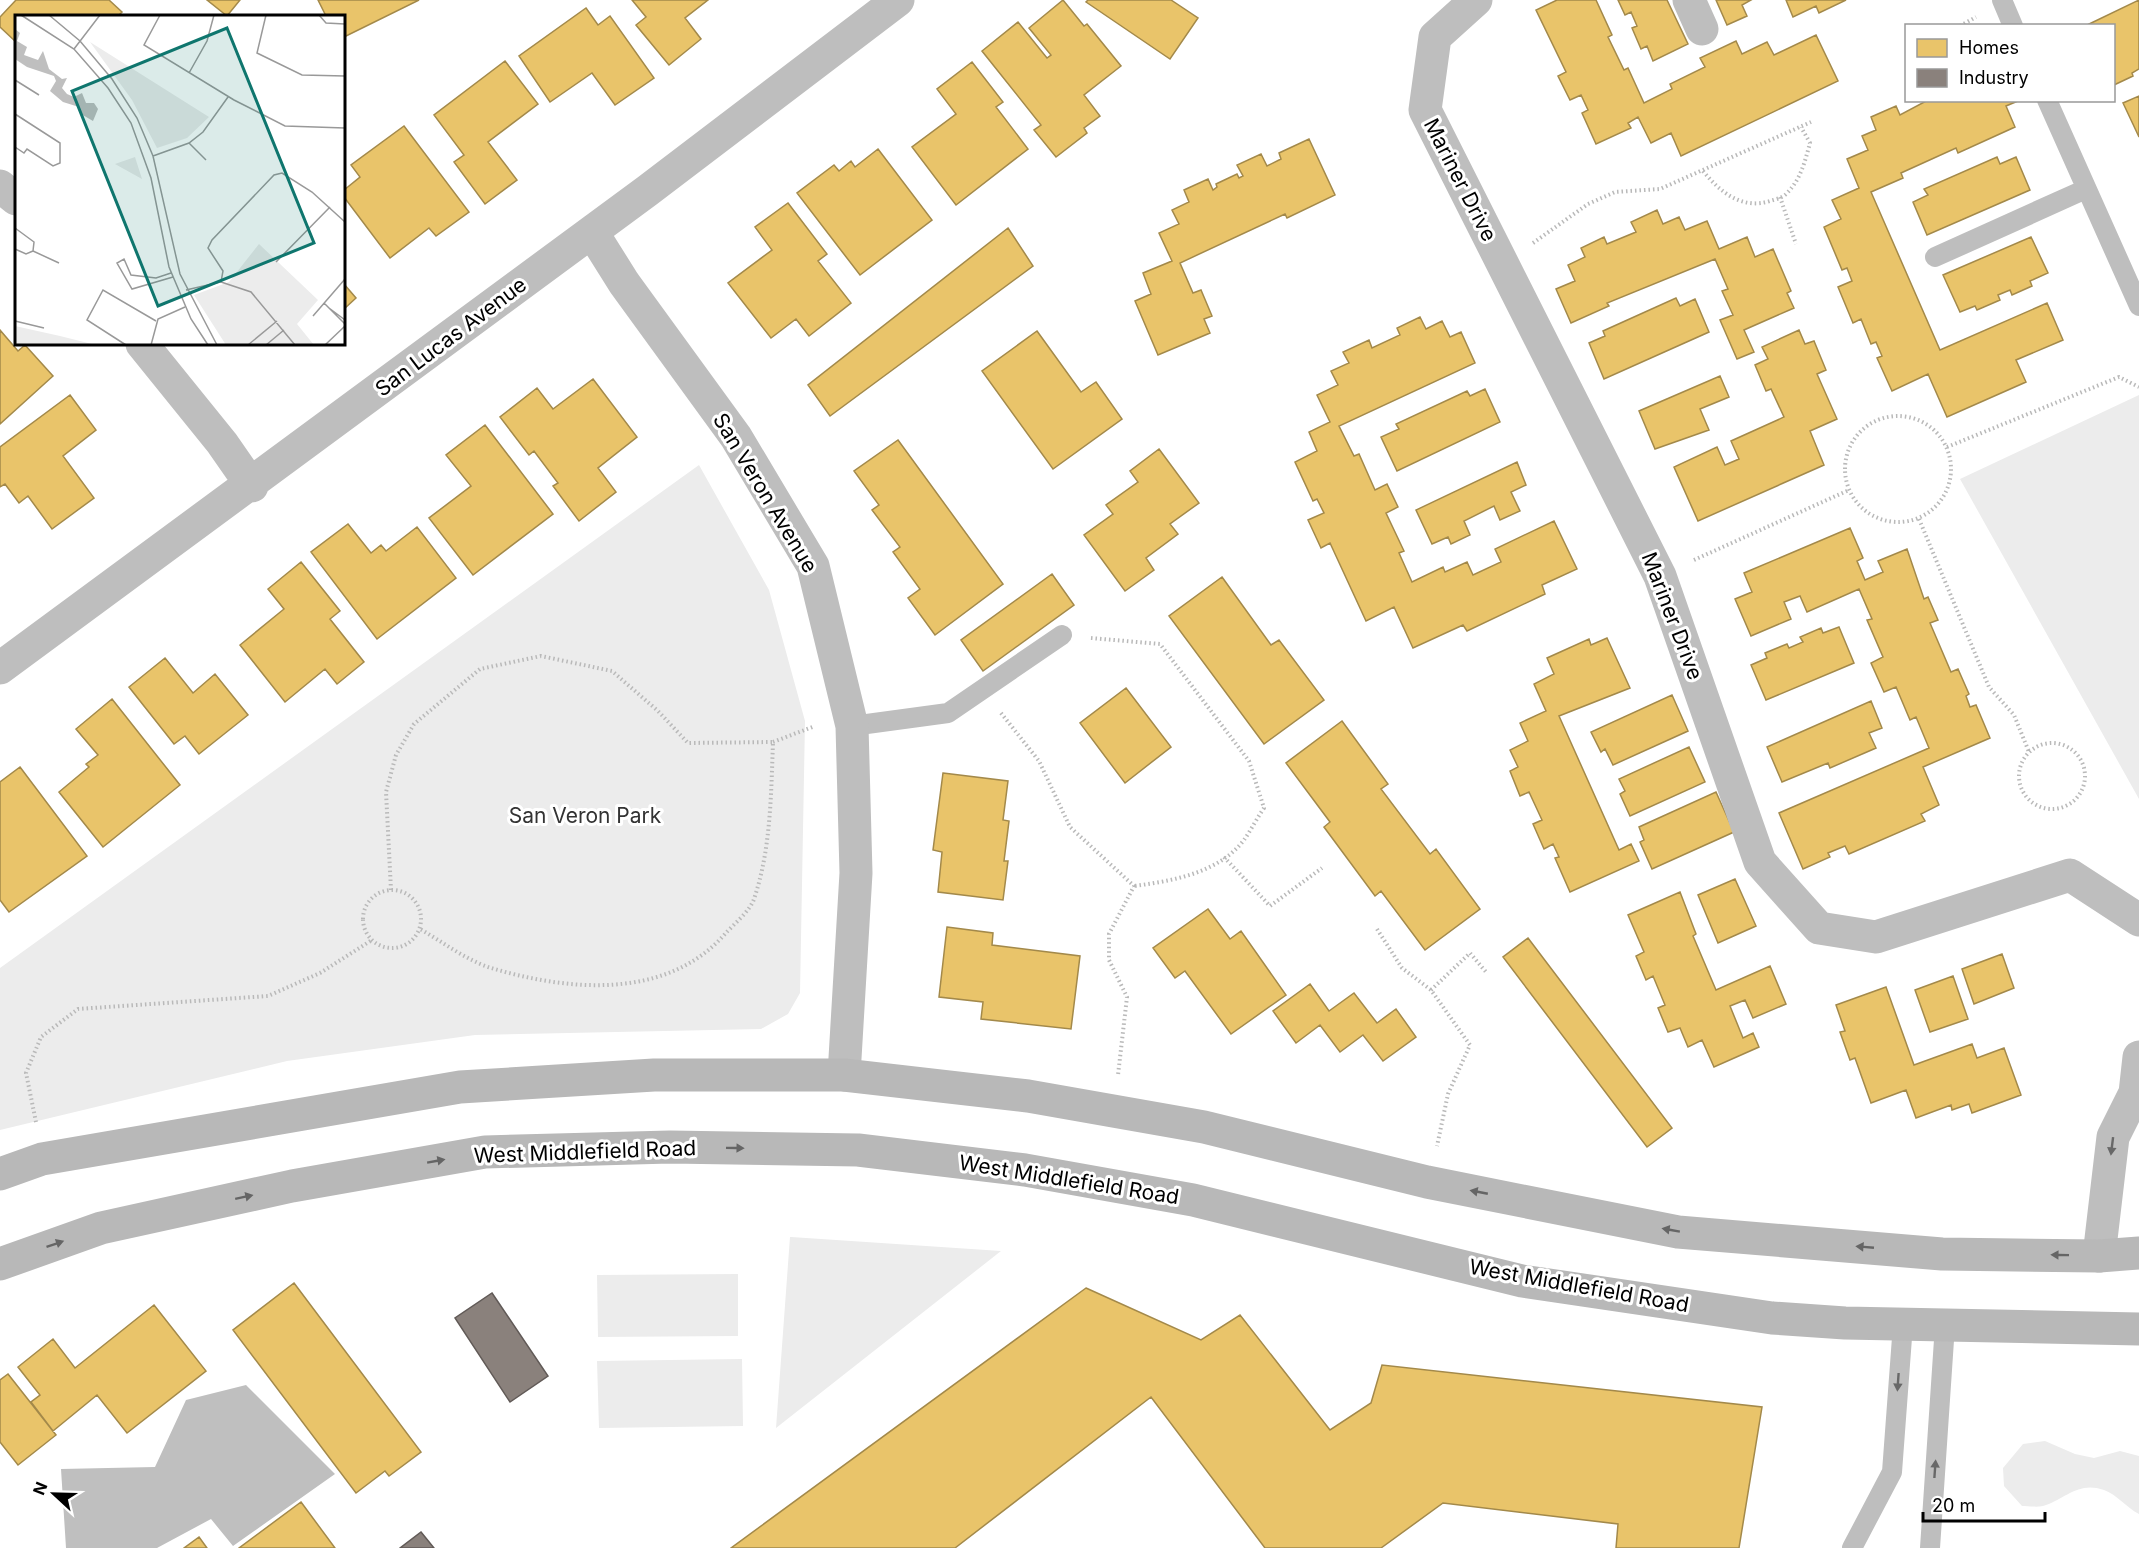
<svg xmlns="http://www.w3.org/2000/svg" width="2139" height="1548" viewBox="0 0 2139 1548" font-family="Inter,sans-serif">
<rect width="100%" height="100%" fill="#fff"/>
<path fill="#ececec" d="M 2139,395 L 2139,799 L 1960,479 Z
M 699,465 L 769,590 L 805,721 L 800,993 L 788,1014 L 761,1029 L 475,1035 L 287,1061 L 0,1130 L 0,968 Z
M 790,1237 L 791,1237 L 1001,1251 L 776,1428 Z
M 738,1274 L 738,1336 L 598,1337 L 597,1275 Z
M 742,1359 L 743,1426 L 599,1428 L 597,1361 Z
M 2045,1441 L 2075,1454 L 2094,1458 L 2120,1451 L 2139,1456 L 2139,1514 C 2127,1508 2116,1494 2104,1490 C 2079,1481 2066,1498 2046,1505 C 2040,1508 2029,1506 2022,1506 L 2004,1486 L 2003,1468 L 2023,1444 Z"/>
<path fill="#bfbfbf" d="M 246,1385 L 335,1474 L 233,1546 L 211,1519 L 157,1548 L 66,1548 L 61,1469 L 155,1467 L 186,1400 Z"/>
<path fill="#e9c46a" stroke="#a3894a" stroke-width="1.5" d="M 16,0 L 109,0 L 122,12 L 118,16 L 16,16 L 16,42 L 0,27 L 0,17 Z
M 207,0 L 240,0 L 227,16 Z
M 318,0 L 419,0 L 344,37 L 344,16 L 326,16 Z
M 632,0 L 708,0 L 685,18 L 701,39 L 669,65 L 636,25 L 646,17 Z
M 1063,0 L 1084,26 L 1087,24 L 1121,66 L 1084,95 L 1100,116 L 1084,128 L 1087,133 L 1056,157 L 1034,130 L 1041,125 L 982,51 L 1018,22 L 1047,58 L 1051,55 L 1029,28 Z
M 1088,0 L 1171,0 L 1198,18 L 1170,59 L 1086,2 Z
M 1557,0 L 1596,0 L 1612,35 L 1608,37 L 1624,70 L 1628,68 L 1644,103 L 1672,89 L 1670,84 L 1705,67 L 1700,58 L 1736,41 L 1742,54 L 1767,42 L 1774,55 L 1816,35 L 1838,81 L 1681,156 L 1671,133 L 1651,143 L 1638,117 L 1628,123 L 1631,128 L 1596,144 L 1582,113 L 1588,110 L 1581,95 L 1570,100 L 1558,76 L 1566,72 L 1536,10 Z
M 1618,0 L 1667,0 L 1688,44 L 1653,61 L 1647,46 L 1641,49 L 1632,28 L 1637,26 L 1631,12 L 1625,15 Z
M 1716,0 L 1751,0 L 1742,5 L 1747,16 L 1727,25 Z
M 1786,0 L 1846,0 L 1819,13 L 1816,6 L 1793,17 Z
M 2139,0 L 2139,69 L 2132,73 L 2133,76 L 2114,85 L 2114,26 L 2085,26 Z
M 586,8 L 598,25 L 610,16 L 654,78 L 615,105 L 592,73 L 550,102 L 519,56 Z
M 505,61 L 538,104 L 488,142 L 517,180 L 485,204 L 454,162 L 464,155 L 434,115 Z
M 972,62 L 1003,102 L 996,107 L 1028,149 L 956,205 L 912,147 L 956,114 L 937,89 Z
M 2139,96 L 2139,137 L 2123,103 Z
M 1928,100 L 2018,101 L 2006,106 L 2015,127 L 1958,153 L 1956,148 L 1901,173 L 1903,178 L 1871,192 L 1940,350 L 2047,303 L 2063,340 L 2016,360 L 2026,382 L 1947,417 L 1928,374 L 1892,391 L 1877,358 L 1882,356 L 1876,342 L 1871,344 L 1861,319 L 1853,323 L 1838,287 L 1852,281 L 1847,268 L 1842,270 L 1824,227 L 1841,219 L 1832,200 L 1859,188 L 1847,159 L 1868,150 L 1862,136 L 1876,130 L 1871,117 L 1896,106 L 1900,115 Z
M 404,126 L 469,212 L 436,236 L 429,228 L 390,258 L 344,197 L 344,190 L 360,177 L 351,165 Z
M 1309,139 L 1335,195 L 1287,218 L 1285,214 L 1180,263 L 1193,293 L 1201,290 L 1212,316 L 1204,319 L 1210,333 L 1158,355 L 1135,301 L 1151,294 L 1143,273 L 1172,261 L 1159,233 L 1179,224 L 1172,210 L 1189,202 L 1184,190 L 1208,179 L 1213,190 L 1217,187 L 1216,184 L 1237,174 L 1239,178 L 1243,176 L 1237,165 L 1261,154 L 1267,166 L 1281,159 L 1279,153 Z
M 878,149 L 932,220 L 860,275 L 797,193 L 834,165 L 839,171 L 851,161 L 855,167 Z
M 1997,157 L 2000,164 L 2016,157 L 2030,190 L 1927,235 L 1913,202 L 1928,195 L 1924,189 Z
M 788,203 L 827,254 L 818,261 L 851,303 L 809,336 L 796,319 L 771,338 L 728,283 L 772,250 L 755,227 Z
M 1657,210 L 1663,224 L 1679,217 L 1685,230 L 1707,221 L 1719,249 L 1747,237 L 1755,257 L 1773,249 L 1791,291 L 1787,293 L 1794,308 L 1744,330 L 1754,352 L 1737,359 L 1720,320 L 1733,315 L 1722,291 L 1728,289 L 1715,259 L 1607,303 L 1609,306 L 1571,323 L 1556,289 L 1575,281 L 1568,265 L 1585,257 L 1581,248 L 1604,237 L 1607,244 L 1636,232 L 1631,222 Z
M 1008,228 L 1033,266 L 830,416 L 808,385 Z
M 2031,237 L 2048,273 L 2030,281 L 2032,286 L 2012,295 L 2010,290 L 1998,295 L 2000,300 L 1977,310 L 1975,306 L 1960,312 L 1943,275 Z
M 344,284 L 356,298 L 344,309 Z
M 1676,298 L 1680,306 L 1695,299 L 1709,332 L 1604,379 L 1589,343 L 1605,336 L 1603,331 Z
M 1420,317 L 1426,329 L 1442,321 L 1450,337 L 1461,332 L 1475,363 L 1339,426 L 1354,456 L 1359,454 L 1375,490 L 1387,484 L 1398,507 L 1386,513 L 1404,551 L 1399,553 L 1412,582 L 1443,567 L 1445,572 L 1467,562 L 1473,575 L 1501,562 L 1495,549 L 1554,521 L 1577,569 L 1542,585 L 1545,594 L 1467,631 L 1463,625 L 1413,648 L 1394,607 L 1366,621 L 1330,543 L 1321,548 L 1308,520 L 1324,513 L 1317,499 L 1313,501 L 1295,462 L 1317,451 L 1309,432 L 1330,422 L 1317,395 L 1338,385 L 1331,371 L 1349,363 L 1343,352 L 1369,340 L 1372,348 L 1400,335 L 1397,328 Z
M 0,330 L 18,351 L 25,345 L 53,376 L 0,424 Z
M 1799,330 L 1805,344 L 1814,341 L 1826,370 L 1817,374 L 1837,419 L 1810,431 L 1824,465 L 1698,521 L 1674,467 L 1717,447 L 1725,465 L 1739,459 L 1731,441 L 1784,417 L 1771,389 L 1766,391 L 1755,365 L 1768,359 L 1762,347 Z
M 1037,331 L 1081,392 L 1096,382 L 1122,419 L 1053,469 L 982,371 Z
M 1720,376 L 1729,397 L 1700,409 L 1709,430 L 1655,449 L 1639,411 Z
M 593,379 L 637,437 L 598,468 L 616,492 L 579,521 L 553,486 L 558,483 L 534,451 L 529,455 L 500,417 L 537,388 L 553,409 Z
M 1485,389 L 1500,422 L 1397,471 L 1381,437 L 1399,429 L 1396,424 L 1467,391 L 1470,396 Z
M 70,395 L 96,430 L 63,456 L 94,498 L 52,529 L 28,496 L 19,503 L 5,484 L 0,487 L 0,447 Z
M 485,425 L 553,514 L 473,575 L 429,518 L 471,486 L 446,455 Z
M 898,440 L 1003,584 L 935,635 L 908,598 L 920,589 L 893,552 L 900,547 L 872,510 L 879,505 L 854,471 Z
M 1159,449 L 1199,503 L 1170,524 L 1178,534 L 1146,558 L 1154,570 L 1125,591 L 1084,535 L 1113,514 L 1106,505 L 1138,482 L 1130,471 Z
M 1517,462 L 1526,485 L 1511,492 L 1520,511 L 1500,520 L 1494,506 L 1464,521 L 1470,535 L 1451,544 L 1448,537 L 1432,544 L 1416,510 Z
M 348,524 L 371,553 L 381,545 L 386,551 L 417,527 L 456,578 L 377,639 L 311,552 Z
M 1850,528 L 1863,558 L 1857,561 L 1865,580 L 1883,572 L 1878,561 L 1907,549 L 1924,599 L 1928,597 L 1938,620 L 1930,623 L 1951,672 L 1958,669 L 1969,694 L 1966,696 L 1970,707 L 1976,705 L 1990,738 L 1923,767 L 1939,805 L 1921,814 L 1925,821 L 1849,854 L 1845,846 L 1828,853 L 1830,857 L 1803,869 L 1779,813 L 1929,748 L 1916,717 L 1910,720 L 1896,687 L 1884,692 L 1871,663 L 1883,657 L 1867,620 L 1872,619 L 1859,589 L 1807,612 L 1800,596 L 1784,602 L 1791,619 L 1751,636 L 1735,599 L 1752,592 L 1744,573 Z
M 301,562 L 340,611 L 330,619 L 364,662 L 337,684 L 325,669 L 285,702 L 240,645 L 284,609 L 268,589 Z
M 1052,574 L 1074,605 L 983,671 L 961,640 Z
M 1222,577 L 1271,645 L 1279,640 L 1324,700 L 1264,744 L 1169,616 Z
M 1839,627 L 1854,663 L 1766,700 L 1751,665 L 1767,658 L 1765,653 L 1787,644 L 1789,648 L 1803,642 L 1800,637 L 1821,628 L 1823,633 Z
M 1607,638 L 1630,688 L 1559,716 L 1619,850 L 1631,844 L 1639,861 L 1570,892 L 1555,858 L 1559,857 L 1553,844 L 1544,849 L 1533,824 L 1542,820 L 1529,792 L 1520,796 L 1510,771 L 1518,767 L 1510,750 L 1528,741 L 1520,723 L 1546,711 L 1534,684 L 1554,674 L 1547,658 L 1589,639 L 1591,645 Z
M 165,658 L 193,693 L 215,674 L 248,715 L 199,754 L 185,736 L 174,744 L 129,687 Z
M 1126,688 L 1171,747 L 1125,783 L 1080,723 Z
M 1672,695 L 1688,731 L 1613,765 L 1605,749 L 1601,752 L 1591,732 Z
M 112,699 L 180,785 L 103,847 L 59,792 L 89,767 L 86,764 L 98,755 L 76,729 Z
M 1871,701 L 1882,728 L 1869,733 L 1876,748 L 1830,768 L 1828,763 L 1782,782 L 1767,747 Z
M 1342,721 L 1388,784 L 1381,789 L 1430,854 L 1436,849 L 1480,909 L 1425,950 L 1381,891 L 1375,896 L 1324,827 L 1330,822 L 1286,763 Z
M 1689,747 L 1705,782 L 1630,816 L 1620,794 L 1625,791 L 1619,779 Z
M 20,767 L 87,856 L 9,912 L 0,900 L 0,782 Z
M 943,773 L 1008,781 L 1003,820 L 1009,821 L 1004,861 L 1008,861 L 1003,900 L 938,892 L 942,852 L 933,850 Z
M 1716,792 L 1734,832 L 1652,869 L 1640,842 L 1644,840 L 1639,827 Z
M 1735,879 L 1756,926 L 1718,943 L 1698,895 Z
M 1680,892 L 1696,934 L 1693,936 L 1716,990 L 1770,966 L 1786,1004 L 1753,1018 L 1745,1000 L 1730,1006 L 1743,1038 L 1753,1033 L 1759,1047 L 1714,1067 L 1702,1040 L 1688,1047 L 1680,1028 L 1668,1032 L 1658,1008 L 1665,1005 L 1653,976 L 1646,980 L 1636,956 L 1644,952 L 1628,915 Z
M 1208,909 L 1230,939 L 1241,931 L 1286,995 L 1231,1034 L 1185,971 L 1175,978 L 1153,948 Z
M 947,927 L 993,933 L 992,945 L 1080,956 L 1071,1029 L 981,1019 L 983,1002 L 939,997 Z
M 1528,938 L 1672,1128 L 1647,1147 L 1503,957 Z
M 2002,954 L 2014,988 L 1974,1004 L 1962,969 Z
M 1953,976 L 1968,1019 L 1930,1032 L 1915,990 Z
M 1310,984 L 1329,1011 L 1354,993 L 1377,1023 L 1396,1009 L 1416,1037 L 1383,1061 L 1363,1035 L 1340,1052 L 1320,1025 L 1296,1043 L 1273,1011 Z
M 1886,987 L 1914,1065 L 1972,1044 L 1977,1058 L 2004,1048 L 2021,1095 L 1972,1113 L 1969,1104 L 1952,1110 L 1951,1105 L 1916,1118 L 1906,1090 L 1871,1103 L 1855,1058 L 1850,1060 L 1840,1032 L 1845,1031 L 1836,1005 Z
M 294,1283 L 421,1452 L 389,1476 L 385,1471 L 356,1493 L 233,1330 Z
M 1086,1288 L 1201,1340 L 1240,1315 L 1330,1430 L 1371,1403 L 1382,1365 L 1762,1407 L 1739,1548 L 1616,1548 L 1618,1524 L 1443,1503 L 1381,1548 L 1265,1548 L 1151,1397 L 955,1548 L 731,1548 Z
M 154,1305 L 206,1371 L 127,1433 L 97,1395 L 53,1431 L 31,1402 L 40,1395 L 18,1367 L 53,1339 L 75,1368 Z
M 8,1374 L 56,1435 L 18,1465 L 0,1442 L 0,1380 Z
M 301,1502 L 335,1548 L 239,1548 Z
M 199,1537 L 207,1548 L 184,1548 Z"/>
<path fill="#8a817c" stroke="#615a57" stroke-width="1.5" d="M 492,1293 L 548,1376 L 510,1402 L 455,1318 Z
M 421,1532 L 434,1548 L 400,1548 Z"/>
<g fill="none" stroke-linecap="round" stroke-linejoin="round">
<path stroke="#b9b9b9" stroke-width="4" stroke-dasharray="1.5 3" stroke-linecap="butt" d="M 1960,26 L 1976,17
M 1703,171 C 1720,192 1742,210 1770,201 C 1776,199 1783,198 1787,193 C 1801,179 1805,161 1810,143 L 1801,127
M 1780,197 L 1796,244
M 1533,243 L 1588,204 L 1615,192 L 1660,189 L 1811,122
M1845 469a53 53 0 1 1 106 0a53 53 0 1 1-106 0Z
M 1947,447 L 2119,377 L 2139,387
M 1919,519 L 1989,687 L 2014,715 L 2029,752
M 1694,560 L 1849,490
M 1091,638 L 1160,644 L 1249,761 L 1264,808 C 1257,818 1251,830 1244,840 C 1219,873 1172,881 1134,886
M 1001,713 L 1039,761 L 1070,827 L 1134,886 L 1109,934 L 1109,960 L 1127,997 L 1118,1075
M 773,742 L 815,726
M2019 776a33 33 0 1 1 66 0a33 33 0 1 1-66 0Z
M 1224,857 L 1270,906 L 1322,868
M363 919a29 29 0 1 1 58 0a29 29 0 1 1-58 0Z
M 391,890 L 386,792 L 396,755 L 414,724 L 480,669 L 541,656 L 612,671 L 658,711 L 688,743 L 773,742 C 771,794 771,849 754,899 C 750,911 734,924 725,934 C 666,1001 566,991 488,967 C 465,959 441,941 420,929
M 1377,929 L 1402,968 L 1431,990 L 1470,1045 L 1448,1094 L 1437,1146
M 1431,990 L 1470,953 L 1486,972
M 36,1122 L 26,1073 L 41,1037 L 78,1009 L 268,996 L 320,973 L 372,940"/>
<path stroke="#bebebe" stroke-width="20" d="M 2002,0 L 2013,26
M 2047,100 L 2139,306
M 1935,257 L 2086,189
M 852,726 L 948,713 L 1062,635
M 1852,1548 L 1892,1472 L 1903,1324
M 1930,1548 L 1945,1325"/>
<path stroke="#bebebe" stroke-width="33" d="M 1476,0 L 1435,37 L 1425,110 L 1660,576 L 1760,862 L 1819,928 L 1876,937 L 2070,875 L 2139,920
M 1689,0 L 1702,29
M 0,186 L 16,199
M 592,232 L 624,283 L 736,437 L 813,566 L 852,726 L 856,873 L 844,1075
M 142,344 L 222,443 L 252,486
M 0,668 L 647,191 L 898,0
M 2099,1256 L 2113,1137 L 2135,1093 L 2139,1057"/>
<path stroke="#b8b8b8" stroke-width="33" d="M 0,1174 L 42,1159 L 460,1087 L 654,1075 L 844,1075 L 1028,1096 L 1204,1127 L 1427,1182 L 1678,1232 L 1942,1254 L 2099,1256 L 2139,1253
M 0,1264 L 101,1228 L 292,1186 L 485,1152 L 670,1147 L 858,1150 L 1025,1170 L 1193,1200 L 1522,1281 L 1772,1318 L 1845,1323 L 2139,1329"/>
</g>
<defs><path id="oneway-solid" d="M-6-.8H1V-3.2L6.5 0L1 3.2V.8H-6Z" transform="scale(1.5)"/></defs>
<g fill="#686868">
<use href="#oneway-solid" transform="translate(2112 1146) rotate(97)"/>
<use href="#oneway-solid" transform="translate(1898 1382) rotate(94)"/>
<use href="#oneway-solid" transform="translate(1935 1469) rotate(-86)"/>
</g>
<g fill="#656565">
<use href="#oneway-solid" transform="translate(735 1148) rotate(1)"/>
<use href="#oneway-solid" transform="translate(436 1161) rotate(-10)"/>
<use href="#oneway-solid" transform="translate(1479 1192) rotate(-169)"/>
<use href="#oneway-solid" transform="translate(244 1197) rotate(-12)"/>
<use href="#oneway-solid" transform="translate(1671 1230) rotate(-170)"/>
<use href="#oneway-solid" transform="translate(55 1244) rotate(-19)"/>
<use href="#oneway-solid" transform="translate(1865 1247) rotate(-175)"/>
<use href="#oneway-solid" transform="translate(2060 1255) rotate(-179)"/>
</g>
<g text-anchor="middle" stroke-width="6" stroke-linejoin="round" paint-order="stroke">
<g font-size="21" fill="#000" stroke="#fff">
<text transform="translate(1460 180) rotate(63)" y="7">Mariner Drive</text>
<text transform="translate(451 337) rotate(-37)" y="7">San Lucas Avenue</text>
<text transform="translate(765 493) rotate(59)" y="7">San Veron Avenue</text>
<text transform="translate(1672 616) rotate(69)" y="7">Mariner Drive</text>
<text transform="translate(585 1152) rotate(-2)" y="7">West Middlefield Road</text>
<text transform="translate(1069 1180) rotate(9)" y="7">West Middlefield Road</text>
<text transform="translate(1579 1286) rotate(10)" y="7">West Middlefield Road</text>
</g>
<g font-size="21" fill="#333" stroke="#fff">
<text x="585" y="823">San Veron Park</text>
</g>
</g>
<g transform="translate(15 15)">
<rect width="330" height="330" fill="#fff"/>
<path d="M 75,27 L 194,102 L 172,123 L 142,133 L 117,85 ZM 120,142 L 127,164 L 100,149 ZM 244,229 L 303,285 L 282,309 L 299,330 L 211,330 L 179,280 L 214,267 ZM 0,311 L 45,321 L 81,330 L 0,330 Z" fill="#ececec"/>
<path d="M 0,14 L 5,18 L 2,26 L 12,32 L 9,40 L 23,45 L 28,36 L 34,54 L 47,64 L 52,63 L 47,73 L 52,79 L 59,82 L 67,78 L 71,88 L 79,88 L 83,94 L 78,106 L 66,99 L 64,92 L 48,87 L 35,76 L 41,66 L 39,61 L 12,52 L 0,44 Z" fill="#bfbfbf"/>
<path fill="none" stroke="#999" stroke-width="1.5" d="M 6,0 L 59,34 L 93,73 L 116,108 L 136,163 L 154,252 L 176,304 L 193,330M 34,0 L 65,26 L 97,64 L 122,103 L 138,141 L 165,259 L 202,330M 145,0 L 129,30 L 219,85 L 270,111 L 330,113M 251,0 L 242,38 L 287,60 L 330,61M 304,0 L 311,8 L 330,9M 59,34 L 85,0M 174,58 L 192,26 L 199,0M 0,65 L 24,80M 0,99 L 45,128 L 45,148 L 38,151 L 12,134 L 9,138 L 0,132M 174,128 L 191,145M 138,141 L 174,128 L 188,117 L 213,82M 0,213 L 19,227 L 18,236 L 44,248M 0,234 L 11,239 L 18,236M 261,247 L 315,192M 156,258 L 141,263 L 116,260 L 109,244 L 102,248 L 117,274 L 158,262M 206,267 L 236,277 L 280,330M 171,275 L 206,267 L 208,256 L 193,233 L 197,225 L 259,160 L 267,158 L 297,177 L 330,207M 309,288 L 330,309M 314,293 L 330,305M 298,301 L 330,264M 0,306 L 29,313M 111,330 L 72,305 L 88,275 L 141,306M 136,330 L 143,304 L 170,292M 233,330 L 262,306M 251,330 L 269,315M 310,330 L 330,311"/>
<path fill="#0f766e" fill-opacity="0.15" stroke="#0f766e" stroke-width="3" d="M 212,13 L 299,228 L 143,291 L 57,76 Z"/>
<rect width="330" height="330" fill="none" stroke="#000" stroke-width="3"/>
</g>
<rect x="1905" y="24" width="210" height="78" fill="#ffffff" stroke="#999999" stroke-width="1.5"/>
<rect x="1917" y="39" width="30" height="18" fill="#e9c46a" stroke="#999999" stroke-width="1.5"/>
<text x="1959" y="54" font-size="18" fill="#000000">Homes</text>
<rect x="1917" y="69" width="30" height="18" fill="#8a817c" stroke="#999999" stroke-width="1.5"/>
<text x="1959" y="84" font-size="18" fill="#000000">Industry</text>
<g transform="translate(54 1494) rotate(292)" stroke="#ffffff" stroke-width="4.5" paint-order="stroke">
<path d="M0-4.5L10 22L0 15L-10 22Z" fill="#000000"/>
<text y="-9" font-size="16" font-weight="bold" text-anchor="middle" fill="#000000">N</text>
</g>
<path d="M1923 1512v9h122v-9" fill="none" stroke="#000000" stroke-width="3"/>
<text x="1932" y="1512" font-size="18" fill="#000000" stroke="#ffffff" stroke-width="4.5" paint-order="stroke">20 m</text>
</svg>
